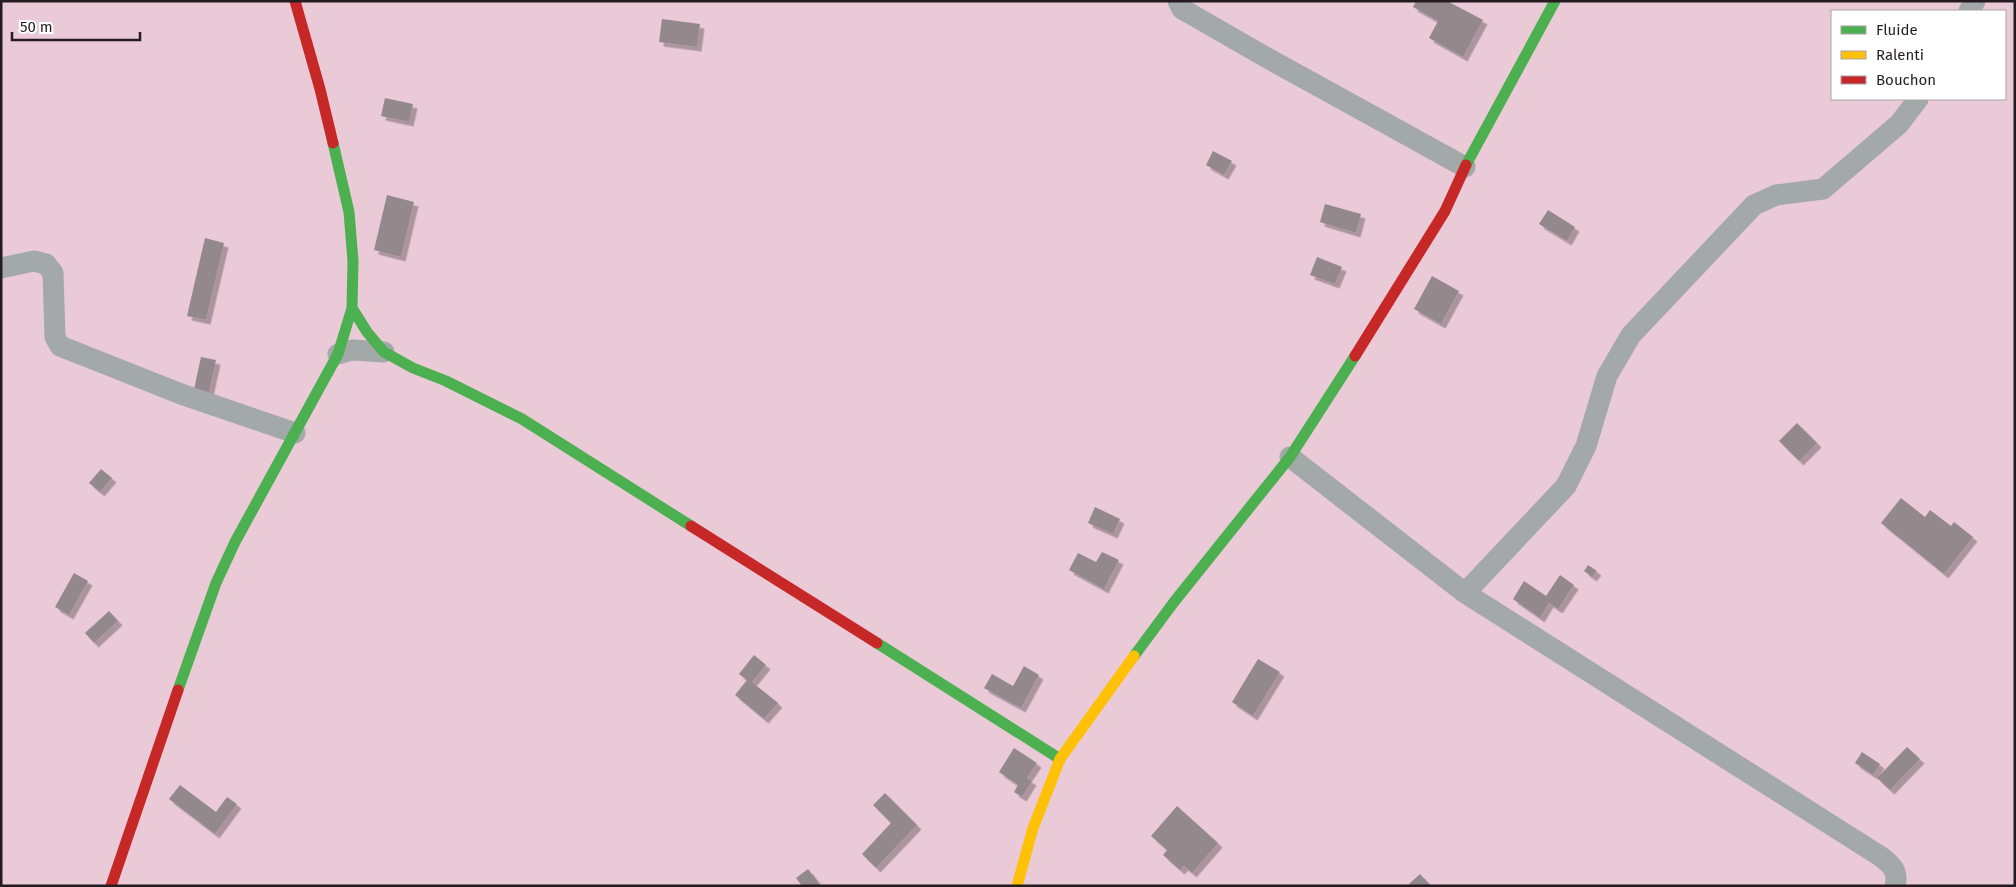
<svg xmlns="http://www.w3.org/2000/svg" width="2016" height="887" viewBox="0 0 2016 887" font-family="'Fira Sans',sans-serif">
<defs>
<filter id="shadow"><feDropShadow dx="4.5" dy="4.5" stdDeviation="0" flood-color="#0004"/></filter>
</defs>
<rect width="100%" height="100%" fill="#eedfe4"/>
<path fill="#eacad6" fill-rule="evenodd" d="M 1,1 L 2015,1 L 2015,886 L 1,886 ZM 1832,11 L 2005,11 L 2005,99 L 1832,99 Z"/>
<path fill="#93888c" filter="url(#shadow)" d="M 1416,1 L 1447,1 L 1483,20 L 1463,57 L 1429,38 L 1438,21 L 1413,7 Z
M 662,19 L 700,24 L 697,47 L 659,42 Z
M 385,98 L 413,104 L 409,122 L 381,116 Z
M 1213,151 L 1232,161 L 1224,175 L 1206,165 Z
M 387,195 L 414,202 L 401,257 L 374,250 Z
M 1325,204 L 1361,214 L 1356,233 L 1320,222 Z
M 1548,210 L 1575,227 L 1567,241 L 1539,224 Z
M 205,238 L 224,243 L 206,320 L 187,316 Z
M 1317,257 L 1342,267 L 1335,284 L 1310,275 Z
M 1432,276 L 1459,291 L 1441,324 L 1414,309 Z
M 201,357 L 216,360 L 208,397 L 193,394 Z
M 1797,423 L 1817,443 L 1799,461 L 1779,441 Z
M 101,469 L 112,478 L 100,492 L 89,483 Z
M 1901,498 L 1925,517 L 1930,510 L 1951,526 L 1954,522 L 1973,537 L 1944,574 L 1881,523 Z
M 1095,507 L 1120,519 L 1113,534 L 1088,523 Z
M 1102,552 L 1119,560 L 1104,589 L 1069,570 L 1078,553 L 1096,562 Z
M 1588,565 L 1597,571 L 1592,577 L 1584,571 Z
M 74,573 L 88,581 L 69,615 L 55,607 Z
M 1560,575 L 1574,585 L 1558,609 L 1549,603 L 1540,618 L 1513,599 L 1524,581 L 1546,596 Z
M 109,611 L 118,621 L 94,643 L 85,633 Z
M 754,655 L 766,665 L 752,682 L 778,703 L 764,719 L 735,695 L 747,680 L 739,674 Z
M 1258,659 L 1280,672 L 1253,716 L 1232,702 Z
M 1024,666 L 1039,675 L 1021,708 L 984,688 L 992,674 L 1013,686 Z
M 1907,747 L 1920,759 L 1890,790 L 1877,778 Z
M 1014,748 L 1037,763 L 1027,778 L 1032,781 L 1022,797 L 1014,792 L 1018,785 L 999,772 Z
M 1862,752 L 1880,764 L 1873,775 L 1855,763 Z
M 180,785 L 216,812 L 227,797 L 237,804 L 215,834 L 169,799 Z
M 885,793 L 917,825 L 876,868 L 862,854 L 891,823 L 873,805 Z
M 1177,806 L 1218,843 L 1192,873 L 1184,866 L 1180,870 L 1163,855 L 1167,850 L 1151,836 Z
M 808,869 L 821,886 L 802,886 L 796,878 Z
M 1420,874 L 1431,886 L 1411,886 L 1409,884 Z"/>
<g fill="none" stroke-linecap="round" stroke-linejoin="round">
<path stroke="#a3a8a8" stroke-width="21" d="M 1178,1 L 1182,9 L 1262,55 L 1465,167
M 1969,11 L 1975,1
M 1,268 L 34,261 L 46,264 L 53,273 L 55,337 L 60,346 L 181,394 L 295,433
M 338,354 L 352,350 L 384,352
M 1290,457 L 1465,593 L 1880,856 C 1891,864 1899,871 1895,886
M 1465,593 L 1566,486 L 1586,446 L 1607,376 L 1631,335 L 1754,205 L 1776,195 L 1823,189 L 1899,124 L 1918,99"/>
<path stroke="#4caf50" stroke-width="11" d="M 1466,165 L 1555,1
M 352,308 L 367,332 L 384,352 L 413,368 L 446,381 L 522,419 L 691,526
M 877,643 L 1060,759
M 1134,656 L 1174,602 L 1290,457 L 1355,356
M 178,690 L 216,583 L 235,542 L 338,354 L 352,308 L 353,261 L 349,212 L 333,143"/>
<path stroke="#ffc107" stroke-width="11" d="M 1017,886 L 1033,828 L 1060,759 L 1134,656"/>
<path stroke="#c62828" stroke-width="11" d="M 295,1 L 320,89 L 333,143
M 1355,356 L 1445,211 L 1466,165
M 691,526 L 877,643
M 111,886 L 178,690"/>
</g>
<rect width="2016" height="887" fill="none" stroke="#261c20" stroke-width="5"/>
<rect x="1831" y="10" width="175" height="90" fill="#ffffff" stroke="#a8a4a6"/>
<rect x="1841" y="26" width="25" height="8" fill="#4caf50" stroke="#a8a4a6"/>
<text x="1876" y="35" font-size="15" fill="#261c20">Fluide</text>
<rect x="1841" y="51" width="25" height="8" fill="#ffc107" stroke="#a8a4a6"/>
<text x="1876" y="60" font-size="15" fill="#261c20">Ralenti</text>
<rect x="1841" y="76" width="25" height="8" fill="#c62828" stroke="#a8a4a6"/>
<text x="1876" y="85" font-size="15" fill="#261c20">Bouchon</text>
<path d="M12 32v8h128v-8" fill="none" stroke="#261c20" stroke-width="2.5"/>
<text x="20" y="32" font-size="15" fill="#261c20" stroke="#ffffff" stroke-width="4" paint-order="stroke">50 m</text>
</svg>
